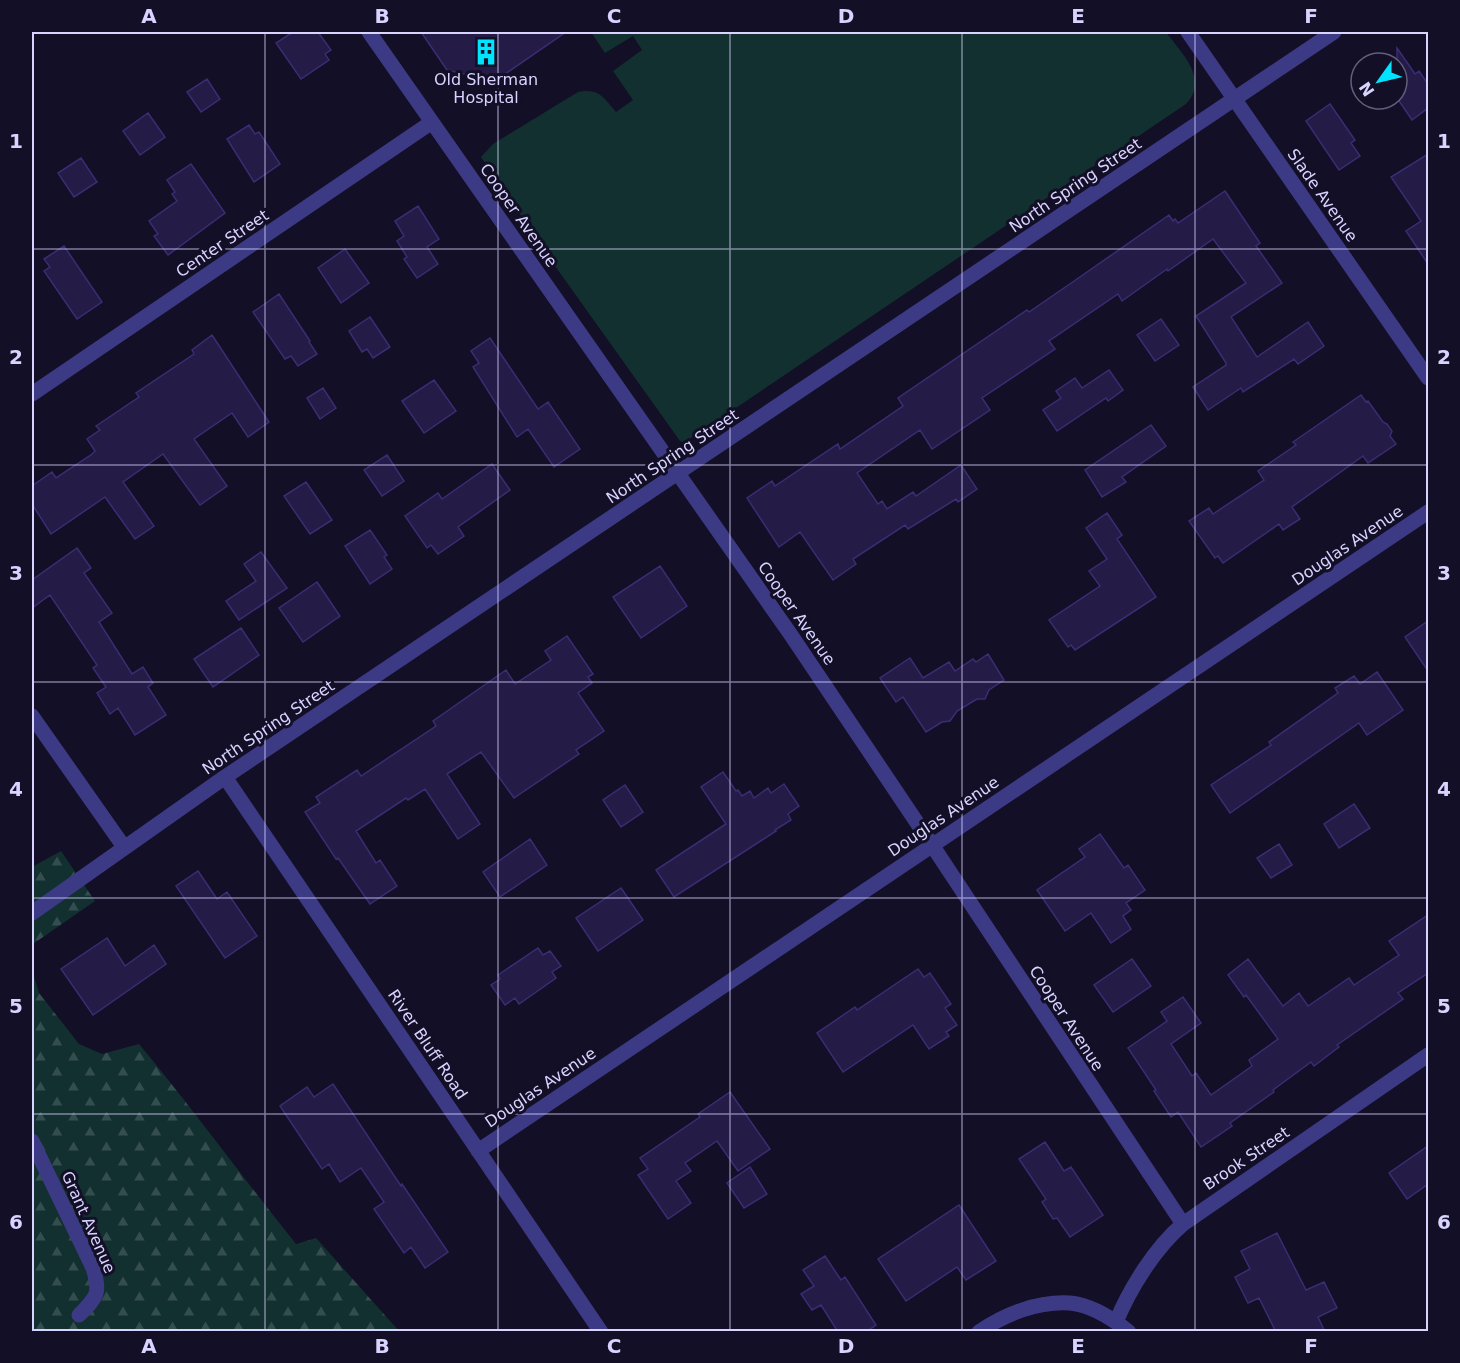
<svg xmlns="http://www.w3.org/2000/svg" width="1460" height="1363" viewBox="0 0 1460 1363" font-family="'DejaVu Sans',sans-serif">
<defs>
<pattern id="forest-firs" width="22" height="20" patternUnits="userSpaceOnUse" patternTransform="scale(1.5)"><rect width="22" height="20" fill="#12302f"/><path d="M5 1l3.5 6h-7zM16 11l3.5 6h-7z" fill="#344d4e"/></pattern>
</defs>
<rect width="100%" height="100%" fill="#130f26"/>
<path fill="#12302f" d="M 591,32 L 1166,32 C 1181,53 1210,79 1186,104 L 684,443 L 680,441 L 560,273 L 481,157 L 493,144 L 578,92 C 599,88 603,97 616,112 L 633,100 L 613,71 L 642,50 L 633,36 L 605,53 Z"/>
<path fill="url(#forest-firs)" d="M 61,851 L 95,901 L 33,944 L 32,964 L 32,867 Z
M 32,970 L 39,993 L 79,1044 L 102,1054 L 139,1044 C 193,1109 243,1178 296,1244 L 316,1238 L 399,1331 L 32,1331 Z"/>
<path fill="#241b47" stroke="#3b2d73" stroke-width="1.5" d="M 293,32 L 318,32 L 331,50 L 325,54 L 329,60 L 301,79 L 276,43 Z
M 421,32 L 566,32 L 495,81 L 447,70 Z
M 1397,48 L 1415,74 L 1419,71 L 1428,84 L 1428,108 L 1412,120 L 1397,98 Z
M 207,79 L 220,99 L 201,112 L 187,92 Z
M 1330,104 L 1355,140 L 1351,143 L 1360,156 L 1339,170 L 1306,121 Z
M 148,113 L 165,137 L 140,155 L 123,131 Z
M 249,125 L 255,134 L 259,132 L 280,164 L 254,182 L 227,139 Z
M 1428,154 L 1428,264 L 1406,231 L 1421,221 L 1391,177 Z
M 81,158 L 97,182 L 74,197 L 58,173 Z
M 191,164 L 225,213 L 168,255 L 154,236 L 158,234 L 149,221 L 177,201 L 172,194 L 175,192 L 167,180 Z
M 1225,191 L 1260,243 L 1256,246 L 1282,283 L 1231,317 L 1257,357 L 1308,322 L 1324,346 L 1298,364 L 1294,359 L 1243,392 L 1241,388 L 1208,410 L 1193,387 L 1226,365 L 1226,363 L 1196,316 L 1246,283 L 1213,239 L 1168,271 L 1167,269 L 1122,301 L 1118,294 L 1049,341 L 1055,349 L 982,398 L 990,410 L 932,449 L 920,430 L 857,473 L 878,504 L 882,501 L 887,509 L 913,492 L 916,496 L 961,465 L 977,489 L 958,502 L 956,499 L 908,529 L 905,525 L 853,559 L 856,564 L 833,580 L 800,532 L 779,547 L 747,498 L 772,481 L 775,486 L 838,444 L 840,449 L 903,406 L 898,398 L 1027,310 L 1029,312 L 1077,279 L 1169,215 L 1173,221 L 1175,219 L 1178,223 Z
M 418,206 L 439,239 L 427,247 L 438,264 L 417,278 L 404,259 L 407,257 L 397,241 L 404,236 L 395,221 Z
M 64,246 L 102,302 L 77,319 L 44,271 L 50,267 L 44,259 Z
M 345,249 L 369,283 L 341,303 L 318,268 Z
M 279,294 L 310,341 L 309,342 L 317,354 L 298,366 L 291,356 L 285,359 L 253,312 Z
M 370,317 L 390,347 L 373,358 L 367,349 L 362,352 L 349,331 Z
M 1161,319 L 1179,345 L 1155,361 L 1137,335 Z
M 212,335 L 269,422 L 248,437 L 232,413 L 194,439 L 227,486 L 200,505 L 163,454 L 123,482 L 154,526 L 135,539 L 105,497 L 51,534 L 32,504 L 32,486 L 52,472 L 56,478 L 91,455 L 95,451 L 87,439 L 100,430 L 96,426 L 139,397 L 136,393 L 194,354 L 192,350 Z
M 490,338 L 538,409 L 548,402 L 580,449 L 554,467 L 528,429 L 517,437 L 473,367 L 479,363 L 471,351 Z
M 1109,370 L 1123,390 L 1108,401 L 1106,398 L 1057,431 L 1043,410 L 1061,398 L 1056,391 L 1075,378 L 1082,388 Z
M 434,380 L 456,411 L 424,433 L 402,401 Z
M 323,388 L 336,408 L 320,419 L 307,398 Z
M 1361,395 L 1366,402 L 1368,401 L 1383,422 L 1387,424 L 1392,431 L 1390,436 L 1396,444 L 1368,463 L 1363,456 L 1292,507 L 1300,519 L 1283,530 L 1279,524 L 1223,563 L 1218,556 L 1215,558 L 1189,521 L 1209,508 L 1213,514 L 1264,480 L 1258,471 L 1296,445 L 1293,442 Z
M 1151,425 L 1166,446 L 1122,477 L 1126,482 L 1102,497 L 1085,470 Z
M 387,455 L 404,481 L 382,496 L 364,470 Z
M 492,464 L 510,490 L 458,527 L 464,536 L 438,554 L 431,545 L 427,548 L 405,516 L 438,493 L 442,499 Z
M 306,482 L 332,520 L 310,534 L 284,496 Z
M 1107,513 L 1122,535 L 1117,539 L 1156,597 L 1075,650 L 1071,645 L 1068,647 L 1049,620 L 1100,586 L 1089,571 L 1107,559 L 1086,528 Z
M 370,530 L 387,555 L 384,557 L 392,569 L 370,584 L 345,546 Z
M 77,548 L 91,568 L 84,573 L 112,613 L 99,622 L 132,674 L 143,667 L 153,683 L 148,687 L 166,715 L 135,735 L 118,708 L 110,714 L 97,693 L 106,687 L 93,668 L 97,665 L 50,595 L 32,608 L 32,580 Z
M 261,552 L 287,588 L 239,620 L 226,601 L 256,581 L 244,564 Z
M 660,566 L 687,606 L 641,638 L 613,597 Z
M 317,582 L 340,616 L 303,642 L 279,608 Z
M 1428,621 L 1428,671 L 1405,637 Z
M 241,628 L 259,655 L 213,687 L 194,659 Z
M 567,636 L 593,674 L 588,677 L 592,683 L 578,693 L 604,731 L 576,750 L 579,754 L 514,798 L 481,752 L 447,774 L 480,824 L 458,839 L 425,789 L 408,800 L 406,798 L 356,831 L 376,863 L 380,860 L 397,886 L 370,904 L 338,858 L 336,859 L 305,812 L 320,803 L 316,797 L 357,770 L 361,776 L 436,726 L 433,721 L 506,670 L 515,684 L 551,660 L 545,651 Z
M 988,654 L 1004,680 L 989,690 L 985,699 L 977,699 L 957,711 L 950,721 L 942,722 L 926,732 L 903,697 L 896,702 L 880,678 L 910,658 L 923,678 L 949,662 L 955,671 L 973,659 L 976,662 Z
M 1377,672 L 1403,710 L 1367,735 L 1359,723 L 1230,813 L 1211,785 L 1271,745 L 1269,742 L 1338,693 L 1335,688 L 1354,676 L 1360,684 Z
M 723,772 L 736,791 L 738,790 L 742,796 L 750,791 L 754,798 L 768,788 L 771,793 L 784,784 L 799,806 L 788,814 L 791,820 L 775,830 L 776,831 L 674,897 L 656,870 L 726,824 L 701,787 Z
M 625,785 L 643,812 L 621,827 L 603,800 Z
M 1354,804 L 1370,828 L 1339,848 L 1324,824 Z
M 1100,834 L 1124,868 L 1128,865 L 1145,890 L 1126,903 L 1131,910 L 1123,916 L 1131,929 L 1111,943 L 1091,913 L 1065,931 L 1037,890 L 1085,857 L 1079,849 Z
M 530,839 L 547,865 L 500,897 L 483,872 Z
M 1279,844 L 1292,865 L 1271,878 L 1257,858 Z
M 198,871 L 217,899 L 227,892 L 257,936 L 225,958 L 176,886 Z
M 621,888 L 643,920 L 598,951 L 576,918 Z
M 1428,915 L 1428,973 L 1398,993 L 1403,999 L 1337,1045 L 1339,1047 L 1314,1066 L 1311,1062 L 1273,1090 L 1274,1092 L 1230,1123 L 1232,1126 L 1201,1147 L 1178,1112 L 1171,1117 L 1154,1091 L 1156,1090 L 1128,1048 L 1167,1021 L 1161,1012 L 1183,997 L 1201,1023 L 1171,1044 L 1192,1076 L 1196,1073 L 1211,1095 L 1252,1066 L 1249,1060 L 1278,1039 L 1246,995 L 1244,997 L 1228,975 L 1248,959 L 1283,1006 L 1299,993 L 1308,1006 L 1349,978 L 1354,985 L 1399,955 L 1389,941 Z
M 107,938 L 125,966 L 154,945 L 166,964 L 93,1015 L 61,969 Z
M 538,948 L 543,955 L 550,951 L 561,966 L 552,972 L 556,978 L 519,1004 L 515,998 L 505,1005 L 491,985 L 500,979 L 498,975 Z
M 1132,959 L 1151,986 L 1113,1012 L 1094,985 Z
M 918,969 L 924,977 L 930,973 L 951,1004 L 945,1008 L 957,1025 L 946,1032 L 949,1036 L 929,1049 L 913,1025 L 843,1072 L 817,1033 L 855,1007 L 857,1010 Z
M 333,1084 L 401,1186 L 402,1184 L 448,1252 L 425,1268 L 411,1247 L 404,1253 L 374,1209 L 384,1202 L 361,1168 L 340,1182 L 329,1164 L 322,1169 L 280,1106 L 307,1087 L 314,1097 Z
M 730,1092 L 770,1149 L 738,1171 L 717,1141 L 685,1163 L 691,1171 L 676,1181 L 691,1203 L 668,1219 L 638,1175 L 648,1169 L 640,1158 L 700,1117 L 698,1114 Z
M 1045,1142 L 1064,1171 L 1071,1167 L 1103,1215 L 1070,1237 L 1057,1218 L 1053,1219 L 1042,1202 L 1046,1199 L 1019,1159 Z
M 1428,1146 L 1428,1184 L 1407,1199 L 1389,1173 Z
M 750,1167 L 767,1194 L 744,1208 L 727,1183 Z
M 959,1205 L 996,1261 L 966,1280 L 957,1267 L 906,1301 L 878,1259 Z
M 1277,1233 L 1306,1290 L 1324,1282 L 1337,1308 L 1318,1317 L 1325,1332 L 1276,1332 L 1259,1298 L 1248,1303 L 1235,1277 L 1250,1269 L 1241,1251 Z
M 825,1256 L 841,1280 L 845,1277 L 876,1325 L 866,1332 L 838,1332 L 821,1305 L 812,1310 L 801,1294 L 814,1286 L 803,1270 Z"/>
<g fill="none" stroke-linecap="round" stroke-linejoin="round">
<path stroke="#3d3a85" stroke-width="15" d="M 369,32 L 791,635 L 932,845 L 1183,1224
M 1188,32 L 1428,378
M 32,394 L 432,122
M 32,716 L 124,847
M 225,777 L 601,1332
M 32,913 L 225,777 L 1334,32
M 32,1141 L 93,1268 C 101,1293 97,1297 79,1315
M 478,1151 L 1428,512
M 1116,1322 C 1130,1288 1155,1248 1183,1224 L 1428,1055
M 979,1332 C 1005,1314 1038,1301 1070,1303 C 1091,1305 1113,1319 1129,1332"/>
</g>
<path fill="none" stroke="#d9d4ff" stroke-width="1.5" stroke-opacity="0.55" d="M 265,32 L 265,1332M 498,32 L 498,1332M 730,32 L 730,1332M 962,32 L 962,1332M 1195,32 L 1195,1332M 32,249 L 1428,249M 32,465 L 1428,465M 32,682 L 1428,682M 32,898 L 1428,898M 32,1114 L 1428,1114"/>
<defs>
<g id="building-bare" transform="scale(2.07)"><path d="M-4-6H4V6H1V3H-1V6H-4ZM-2.5-4.3h1.7v1.8h-1.7ZM.8-4.3h1.7v1.8H.8ZM-2.5-1h1.7V.8h-1.7ZM.8-1h1.7V.8H.8Z" fill="#00e5ff" stroke="#130f26" stroke-width="2.5" paint-order="stroke"/></g>
</defs>
<g fill-rule="evenodd">
<use href="#building-bare" x="486" y="52"/>
</g>
<g text-anchor="middle" stroke-width="6" stroke-linejoin="round" paint-order="stroke">
<g font-size="16" fill="#d9d4ff" stroke="#130f26">
<text x="486" y="85">Old Sherman<tspan x="486" dy="18">Hospital</tspan></text>
</g>
<g font-size="16" fill="#d9d4ff" stroke="#130f26">
<text transform="translate(1075 185) rotate(-34)" y="6">North Spring Street</text>
<text transform="translate(1323 195) rotate(55)" y="6">Slade Avenue</text>
<text transform="translate(519 215) rotate(55)" y="6">Cooper Avenue</text>
<text transform="translate(222 243) rotate(-34)" y="6">Center Street</text>
<text transform="translate(672 456) rotate(-34)" y="6">North Spring Street</text>
<text transform="translate(1347 545) rotate(-34)" y="6">Douglas Avenue</text>
<text transform="translate(797 613) rotate(55)" y="6">Cooper Avenue</text>
<text transform="translate(268 727) rotate(-34)" y="6">North Spring Street</text>
<text transform="translate(943 816) rotate(-34)" y="6">Douglas Avenue</text>
<text transform="translate(1067 1018) rotate(57)" y="6">Cooper Avenue</text>
<text transform="translate(428 1044) rotate(56)" y="6">River Bluff Road</text>
<text transform="translate(540 1087) rotate(-34)" y="6">Douglas Avenue</text>
<text transform="translate(1246 1158) rotate(-34)" y="6">Brook Street</text>
<text transform="translate(89 1222) rotate(66)" y="6">Grant Avenue</text>
</g>
</g>
<rect width="1460" height="1363" fill="none" stroke="#130f26" stroke-width="66"/>
<g transform="translate(1379 81) rotate(236)"><circle r="28" fill="#130f26" stroke="#625e7d" stroke-width="1.5"/>
<path d="M0-4.5L10 22L0 15L-10 22Z" fill="#00e5ff"/>
<text y="-9" font-size="16" font-weight="bold" text-anchor="middle" fill="#d9d4ff">N</text>
</g>
<rect x="33" y="33" width="1394" height="1297" fill="none" stroke="#d9d4ff" stroke-width="2"/>
<g font-size="20" text-anchor="middle" font-weight="bold" fill="#d9d4ff">
<text x="149" y="23">A</text>
<text x="382" y="23">B</text>
<text x="614" y="23">C</text>
<text x="846" y="23">D</text>
<text x="1078" y="23">E</text>
<text x="1311" y="23">F</text>
<text x="16" y="148">1</text>
<text x="1444" y="148">1</text>
<text x="16" y="364">2</text>
<text x="1444" y="364">2</text>
<text x="16" y="580">3</text>
<text x="1444" y="580">3</text>
<text x="16" y="796">4</text>
<text x="1444" y="796">4</text>
<text x="16" y="1013">5</text>
<text x="1444" y="1013">5</text>
<text x="16" y="1229">6</text>
<text x="1444" y="1229">6</text>
<text x="149" y="1353">A</text>
<text x="382" y="1353">B</text>
<text x="614" y="1353">C</text>
<text x="846" y="1353">D</text>
<text x="1078" y="1353">E</text>
<text x="1311" y="1353">F</text>
</g>
</svg>
